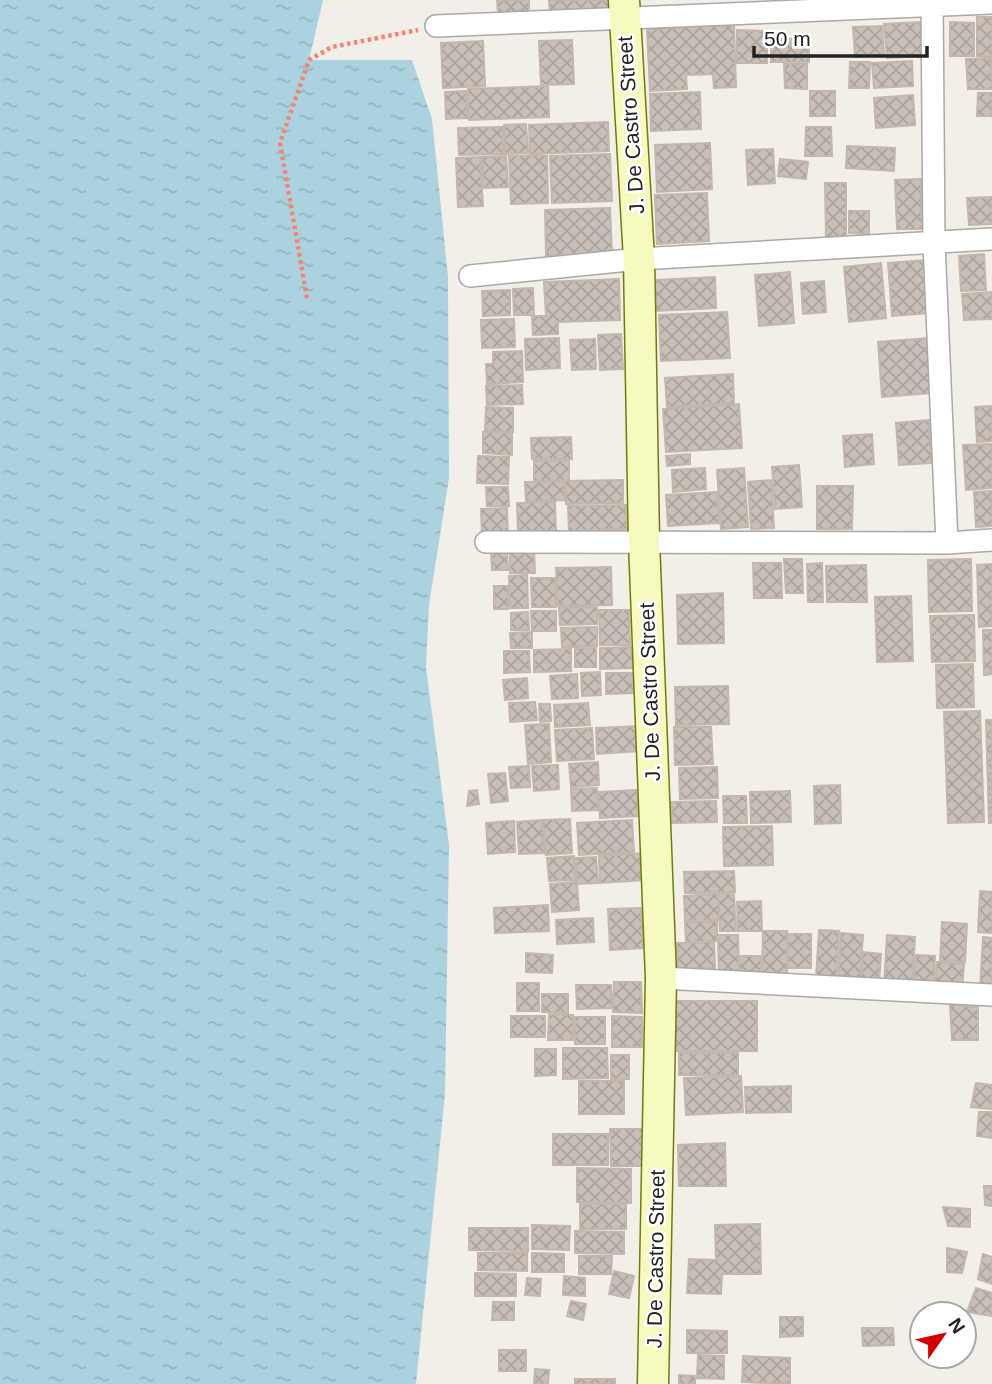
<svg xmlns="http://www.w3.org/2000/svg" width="992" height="1384" viewBox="0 0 992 1384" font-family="Helvetica,sans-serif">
<defs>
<pattern id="water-ripples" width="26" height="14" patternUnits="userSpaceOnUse" patternTransform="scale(1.75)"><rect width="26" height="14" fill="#aad3df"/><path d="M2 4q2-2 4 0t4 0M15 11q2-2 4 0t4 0" fill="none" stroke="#92b5bf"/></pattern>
<pattern id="building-cross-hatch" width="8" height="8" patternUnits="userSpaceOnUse" patternTransform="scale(1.75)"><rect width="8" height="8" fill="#c7bfb8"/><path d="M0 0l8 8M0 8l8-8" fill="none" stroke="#aba49e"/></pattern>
</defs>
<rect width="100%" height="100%" fill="#f2efe9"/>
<path fill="url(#water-ripples)" d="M 0,0 L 323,0 L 309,60 L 412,60 L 432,119 L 448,277 L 449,478 L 429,605 L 426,667 L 449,845 L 445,1094 L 416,1384 L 0,1384 Z"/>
<path fill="url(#building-cross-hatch)" stroke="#c4b6ab" stroke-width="2" d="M 497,0 L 529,0 L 529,11 L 498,13 Z
M 549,0 L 611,0 L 611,11 L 550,14 Z
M 977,17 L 992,17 L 992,57 L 977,56 Z
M 921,22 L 924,56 L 887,58 L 884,24 Z
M 950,22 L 974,23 L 974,56 L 950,56 Z
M 734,25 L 736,87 L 714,88 L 713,74 L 686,75 L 687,89 L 650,91 L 647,29 Z
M 882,26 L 884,55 L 855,57 L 853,27 Z
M 737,30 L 767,31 L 767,63 L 737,63 Z
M 771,39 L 809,39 L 809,62 L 771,62 Z
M 572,40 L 574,84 L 541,85 L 539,41 Z
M 483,41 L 485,86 L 443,88 L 441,43 Z
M 991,58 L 992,89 L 968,89 L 966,59 Z
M 912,61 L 913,86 L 874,88 L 872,63 Z
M 850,62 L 870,62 L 869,88 L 849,88 Z
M 784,64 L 807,64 L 807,89 L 785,88 Z
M 548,86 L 549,117 L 469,120 L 468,89 Z
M 466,91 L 467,118 L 446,119 L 445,92 Z
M 810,91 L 835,91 L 835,116 L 810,116 Z
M 700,92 L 701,129 L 651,131 L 650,94 Z
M 978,93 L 992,93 L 992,116 L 977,116 Z
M 913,95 L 915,125 L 876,128 L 874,98 Z
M 608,122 L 609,151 L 530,154 L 529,125 Z
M 526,124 L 528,153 L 505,154 L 504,125 Z
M 502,127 L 503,154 L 459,155 L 458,128 Z
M 806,127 L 831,127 L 832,156 L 805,156 Z
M 710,143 L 712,189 L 657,192 L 655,145 Z
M 847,146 L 895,148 L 894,171 L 846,168 Z
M 773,149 L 775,183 L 748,185 L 746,150 Z
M 610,154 L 612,201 L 552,203 L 550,156 Z
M 547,155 L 548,203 L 511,204 L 509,156 Z
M 506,156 L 508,187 L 483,188 L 482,157 Z
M 480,157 L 483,206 L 458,207 L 456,158 Z
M 780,159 L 808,162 L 806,179 L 778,176 Z
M 921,179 L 922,229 L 897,229 L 895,180 Z
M 825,183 L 846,183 L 846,238 L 826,238 Z
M 707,193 L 709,241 L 657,244 L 655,195 Z
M 992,197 L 992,224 L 969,225 L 967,198 Z
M 610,208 L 612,253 L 546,256 L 545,210 Z
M 849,211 L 869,211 L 869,234 L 849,233 Z
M 984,254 L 986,290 L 961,291 L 959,256 Z
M 926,260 L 930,313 L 892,316 L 888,263 Z
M 881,263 L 886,318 L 849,322 L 844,267 Z
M 790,272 L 794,323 L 759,326 L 755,275 Z
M 715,277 L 716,308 L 656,311 L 654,280 Z
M 619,279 L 620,320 L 558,322 L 558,334 L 533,335 L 532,316 L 546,316 L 544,282 Z
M 824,281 L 826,312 L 803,314 L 801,283 Z
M 533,288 L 534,315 L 514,315 L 513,289 Z
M 510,290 L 510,315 L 483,316 L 482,291 Z
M 992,292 L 992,319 L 964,320 L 962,294 Z
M 727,312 L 730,358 L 661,361 L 659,315 Z
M 514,319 L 515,347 L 482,348 L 481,320 Z
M 621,334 L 623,369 L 600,370 L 598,335 Z
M 559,338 L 560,368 L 526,370 L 525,339 Z
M 928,338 L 932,393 L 882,397 L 878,342 Z
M 595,339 L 596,369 L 572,370 L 570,340 Z
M 522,351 L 523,382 L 487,384 L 486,364 L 493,364 L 493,352 Z
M 733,374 L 734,403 L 667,407 L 665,378 Z
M 522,385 L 523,404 L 487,405 L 486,386 Z
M 739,404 L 742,448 L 666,452 L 663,409 Z
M 992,406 L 992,441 L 977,442 L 975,407 Z
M 486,407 L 513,408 L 513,432 L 485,431 Z
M 929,420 L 932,463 L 899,465 L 896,423 Z
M 483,432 L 512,433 L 512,455 L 483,453 Z
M 872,434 L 874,464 L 845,467 L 843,436 Z
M 571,437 L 572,459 L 532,459 L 531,438 Z
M 992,444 L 992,488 L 966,490 L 963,445 Z
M 690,454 L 690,464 L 667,466 L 666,456 Z
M 478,456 L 509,457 L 508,484 L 477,483 Z
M 569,460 L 569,480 L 534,481 L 534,461 Z
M 799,465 L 802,507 L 775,509 L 772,467 Z
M 705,468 L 706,489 L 673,492 L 672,470 Z
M 744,468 L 748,527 L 721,529 L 717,470 Z
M 623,480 L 623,503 L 566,504 L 565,481 Z
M 771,480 L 774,528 L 751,529 L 748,482 Z
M 564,481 L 564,500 L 526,501 L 525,482 Z
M 817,486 L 853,486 L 852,529 L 817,529 Z
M 486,487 L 508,487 L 509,506 L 487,506 Z
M 992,491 L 992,526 L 976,527 L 974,492 Z
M 717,492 L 719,523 L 668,526 L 666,495 Z
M 555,502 L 556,532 L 518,532 L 517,503 Z
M 626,505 L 627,529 L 569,531 L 568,506 Z
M 507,508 L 508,536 L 482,536 L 481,509 Z
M 534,549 L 535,573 L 510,573 L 510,550 Z
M 491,551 L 507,551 L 508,570 L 492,570 Z
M 784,559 L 802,559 L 803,593 L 786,593 Z
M 971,559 L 972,611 L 929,612 L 928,560 Z
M 753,563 L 781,563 L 782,598 L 754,598 Z
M 822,563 L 823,602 L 808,602 L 807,564 Z
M 992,564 L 992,626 L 979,627 L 977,565 Z
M 866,565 L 867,602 L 827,602 L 826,566 Z
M 611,567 L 612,605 L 558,606 L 556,568 Z
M 527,575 L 528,608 L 510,608 L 509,576 Z
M 531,578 L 555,578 L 556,607 L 532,607 Z
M 494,586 L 508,586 L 508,609 L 494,609 Z
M 723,593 L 724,643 L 678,644 L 677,595 Z
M 911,596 L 913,661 L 877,662 L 875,597 Z
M 597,607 L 597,624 L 560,625 L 559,608 Z
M 599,610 L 629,610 L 630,645 L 600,645 Z
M 531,611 L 556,611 L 556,631 L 532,631 Z
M 528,612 L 529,630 L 511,630 L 511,613 Z
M 974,615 L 975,661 L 932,662 L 930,616 Z
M 597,627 L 597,646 L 562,647 L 561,628 Z
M 983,630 L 992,630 L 992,674 L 984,675 Z
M 532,632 L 532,648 L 511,648 L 510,633 Z
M 632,647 L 633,668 L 600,669 L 600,648 Z
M 575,648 L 596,648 L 596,667 L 575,667 Z
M 571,649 L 571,671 L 534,672 L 534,650 Z
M 504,651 L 529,651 L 530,672 L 504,673 Z
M 973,664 L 974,707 L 937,708 L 936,665 Z
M 600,672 L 601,695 L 582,696 L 581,673 Z
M 606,673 L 633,673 L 634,693 L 606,694 Z
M 577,674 L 578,698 L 552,699 L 550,676 Z
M 527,678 L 528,698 L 505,700 L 503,680 Z
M 728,686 L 729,724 L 676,725 L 675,687 Z
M 535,702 L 537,720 L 510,722 L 509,703 Z
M 588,703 L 590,725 L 555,727 L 554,705 Z
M 539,704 L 550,704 L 551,721 L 540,722 Z
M 980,711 L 984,822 L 948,823 L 944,712 Z
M 986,720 L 992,720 L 992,823 L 989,823 Z
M 549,724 L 551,762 L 528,764 L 525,725 Z
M 640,726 L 641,751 L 597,754 L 596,728 Z
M 674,727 L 711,727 L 713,764 L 675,765 Z
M 592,728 L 594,759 L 557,761 L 555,730 Z
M 598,762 L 599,785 L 571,787 L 569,764 Z
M 558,765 L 559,789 L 534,791 L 532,766 Z
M 529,766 L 530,787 L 511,788 L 509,767 Z
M 717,767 L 718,798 L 680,799 L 679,768 Z
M 505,773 L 508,801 L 491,803 L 488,774 Z
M 840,785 L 841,823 L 815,824 L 814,786 Z
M 597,788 L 598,810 L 572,811 L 571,789 Z
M 477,790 L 479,804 L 467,806 L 469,791 Z
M 637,790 L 639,816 L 600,818 L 598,792 Z
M 790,791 L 791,822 L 751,823 L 750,792 Z
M 723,796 L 746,796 L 747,823 L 724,823 Z
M 716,801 L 717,822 L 672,823 L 671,802 Z
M 570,819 L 572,853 L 546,855 L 543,820 Z
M 542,820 L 544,853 L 519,854 L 517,822 Z
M 632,820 L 634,852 L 579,855 L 577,823 Z
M 514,821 L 515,852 L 488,854 L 486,823 Z
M 772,826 L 773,865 L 724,866 L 723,827 Z
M 644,853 L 646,880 L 600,883 L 599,856 Z
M 574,856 L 575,880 L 549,881 L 547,858 Z
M 596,857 L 598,883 L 577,884 L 576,858 Z
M 734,871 L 735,892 L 685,893 L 684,872 Z
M 577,882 L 579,910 L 552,912 L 550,884 Z
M 980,891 L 992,892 L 992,933 L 978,932 Z
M 718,894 L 719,920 L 685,921 L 684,896 Z
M 718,894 L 734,894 L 736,931 L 720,931 Z
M 761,901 L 762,931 L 738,931 L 737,902 Z
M 548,905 L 549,931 L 495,933 L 494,908 Z
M 641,908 L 644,948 L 610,950 L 608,909 Z
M 593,918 L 594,942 L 557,944 L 556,920 Z
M 717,921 L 717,941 L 686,942 L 685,922 Z
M 942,922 L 967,924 L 965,962 L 940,961 Z
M 819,930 L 839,931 L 836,979 L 816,978 Z
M 763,931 L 787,931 L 787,976 L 762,975 Z
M 841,933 L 863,935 L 860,981 L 838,980 Z
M 788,934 L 811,934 L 811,968 L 788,968 Z
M 718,935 L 738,935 L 739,971 L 719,972 Z
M 887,935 L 915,937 L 912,987 L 884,985 Z
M 983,937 L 992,938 L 992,989 L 980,988 Z
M 714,942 L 715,968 L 678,969 L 677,943 Z
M 863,952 L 881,954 L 879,983 L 861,982 Z
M 526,953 L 553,955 L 552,973 L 526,972 Z
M 916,955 L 935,956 L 933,989 L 914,987 Z
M 739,956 L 761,956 L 761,975 L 740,976 Z
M 937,962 L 964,964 L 962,989 L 935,987 Z
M 614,982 L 641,982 L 642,1013 L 613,1012 Z
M 517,983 L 539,983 L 539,1011 L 517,1011 Z
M 576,985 L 611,985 L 612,1008 L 577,1009 Z
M 542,994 L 568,994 L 568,1013 L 542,1012 Z
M 670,1001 L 757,1001 L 757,1051 L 671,1051 Z
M 950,1005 L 978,1007 L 978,1040 L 952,1040 Z
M 549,1014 L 573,1015 L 573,1040 L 548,1040 Z
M 511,1016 L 545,1016 L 545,1037 L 511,1037 Z
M 612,1016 L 642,1017 L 642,1047 L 612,1047 Z
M 575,1017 L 605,1017 L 605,1044 L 575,1044 Z
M 563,1048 L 607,1048 L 608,1078 L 563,1079 Z
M 535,1049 L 556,1049 L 556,1075 L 535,1076 Z
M 679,1053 L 738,1053 L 738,1075 L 679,1075 Z
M 611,1055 L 629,1055 L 629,1079 L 611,1079 Z
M 741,1076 L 743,1112 L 686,1115 L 684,1078 Z
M 579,1081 L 624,1081 L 624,1114 L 579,1114 Z
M 976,1083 L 992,1085 L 992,1109 L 971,1107 Z
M 791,1086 L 791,1112 L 746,1113 L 745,1087 Z
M 979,1112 L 992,1112 L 992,1138 L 977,1136 Z
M 610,1129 L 645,1129 L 646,1166 L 611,1166 Z
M 553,1134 L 608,1134 L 608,1165 L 553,1165 Z
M 725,1143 L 726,1186 L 679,1186 L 678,1145 Z
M 577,1168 L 631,1169 L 631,1203 L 577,1202 Z
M 984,1186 L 992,1186 L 992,1206 L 985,1205 Z
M 580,1204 L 626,1204 L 626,1229 L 580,1229 Z
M 943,1207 L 970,1209 L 970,1227 L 948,1226 Z
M 760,1224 L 761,1274 L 722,1274 L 721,1294 L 687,1293 L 689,1259 L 716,1260 L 715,1225 Z
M 532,1225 L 570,1226 L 569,1250 L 532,1249 Z
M 469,1228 L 528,1228 L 528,1251 L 469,1250 Z
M 575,1231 L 624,1232 L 624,1254 L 575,1253 Z
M 947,1248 L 967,1252 L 962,1273 L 947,1272 Z
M 478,1253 L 527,1253 L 527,1271 L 478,1270 Z
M 532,1253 L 564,1254 L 564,1272 L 532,1272 Z
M 983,1254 L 992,1257 L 992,1284 L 978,1279 Z
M 579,1256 L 612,1256 L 611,1274 L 579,1274 Z
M 614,1271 L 634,1276 L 629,1298 L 609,1294 Z
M 475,1273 L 516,1274 L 516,1296 L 475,1296 Z
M 564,1276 L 585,1278 L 585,1296 L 563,1295 Z
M 527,1278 L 541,1279 L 540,1296 L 525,1295 Z
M 976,1288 L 992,1293 L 992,1316 L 967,1312 Z
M 571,1301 L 586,1304 L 583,1320 L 567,1316 Z
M 493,1302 L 514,1302 L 514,1320 L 492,1320 Z
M 780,1317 L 803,1317 L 803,1336 L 780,1337 Z
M 862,1328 L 893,1328 L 894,1345 L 863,1346 Z
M 687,1330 L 727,1331 L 727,1353 L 687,1353 Z
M 499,1350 L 526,1350 L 526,1371 L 499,1371 Z
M 698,1355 L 724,1356 L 724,1379 L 697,1378 Z
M 743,1356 L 790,1358 L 790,1384 L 742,1382 Z
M 535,1369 L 549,1370 L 548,1384 L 534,1384 Z
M 679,1375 L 695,1376 L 695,1384 L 679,1384 Z
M 575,1379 L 615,1379 L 615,1384 L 575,1384 Z"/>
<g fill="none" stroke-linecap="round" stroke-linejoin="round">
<g stroke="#a9a9a9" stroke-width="24">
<path id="minor" d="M 932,0 L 934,243 L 947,543
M 436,26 L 992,3
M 470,276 L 639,259 L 992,239
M 486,542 L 947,543 L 992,540
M 661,978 L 992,995"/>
</g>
<g stroke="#707d05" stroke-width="33">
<path id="secondary" d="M 624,0 L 639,259 L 644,541 L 661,978 L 653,1384"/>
</g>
<path stroke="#fa8072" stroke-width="4.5" stroke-dasharray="3.5 3.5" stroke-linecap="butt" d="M 307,298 L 280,143 L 309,60 L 332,47 L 418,30"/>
<use href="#minor" stroke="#fff" stroke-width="21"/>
<use href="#secondary" stroke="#f7fabf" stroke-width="30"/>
</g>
<g text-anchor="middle" stroke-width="5" stroke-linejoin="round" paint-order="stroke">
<g font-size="21" fill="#222" stroke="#fff">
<text transform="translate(631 125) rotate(-94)" y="7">J. De Castro Street</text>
<text transform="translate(650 692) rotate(-92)" y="7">J. De Castro Street</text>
<text transform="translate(656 1259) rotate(-89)" y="7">J. De Castro Street</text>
</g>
</g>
<g transform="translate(943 1335) rotate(56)"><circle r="33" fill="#ffffff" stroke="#a7a7a7" stroke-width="2"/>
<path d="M0-5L12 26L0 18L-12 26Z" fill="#d40000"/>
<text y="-10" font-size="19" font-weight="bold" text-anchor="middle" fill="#222222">N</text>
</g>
<path d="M754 46v10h173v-10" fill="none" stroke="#222222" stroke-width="3.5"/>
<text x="764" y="46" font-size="21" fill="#222222" stroke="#ffffff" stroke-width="5" paint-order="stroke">50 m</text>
</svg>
